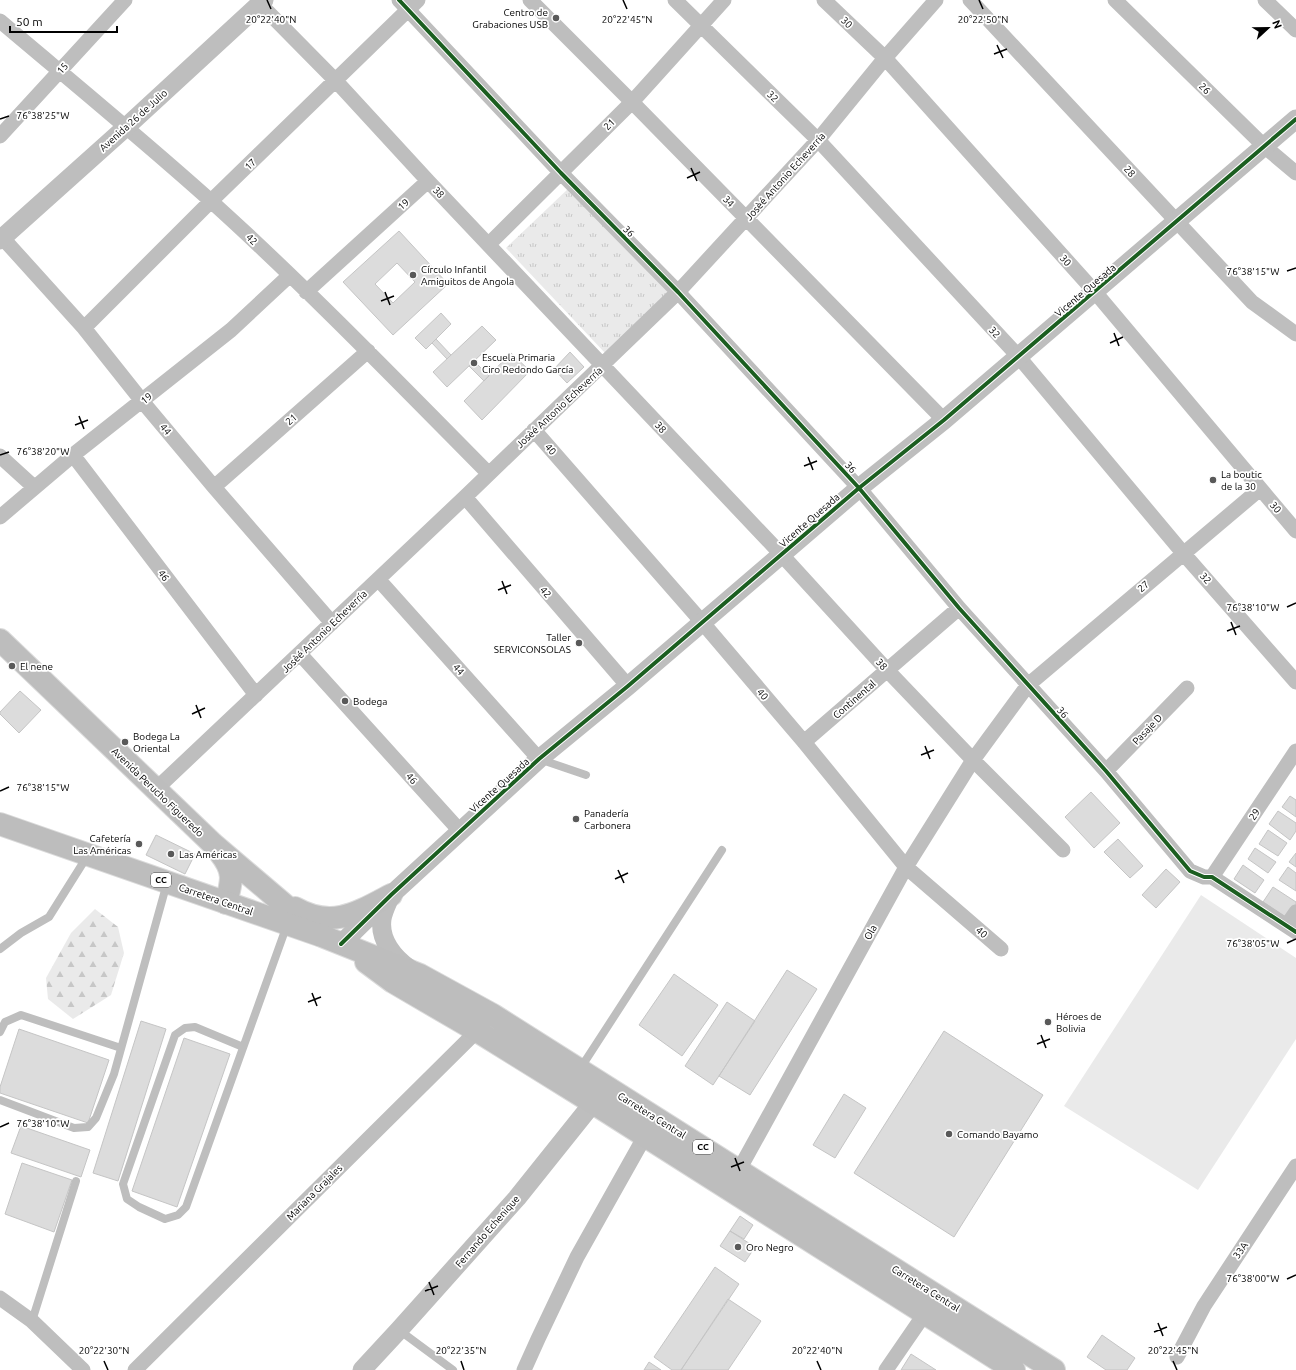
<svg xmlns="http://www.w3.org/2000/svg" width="1296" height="1370" viewBox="0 0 1296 1370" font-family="Ubuntu,sans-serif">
<defs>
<pattern id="grass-tufts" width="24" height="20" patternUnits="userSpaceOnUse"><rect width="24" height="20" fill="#eaeaea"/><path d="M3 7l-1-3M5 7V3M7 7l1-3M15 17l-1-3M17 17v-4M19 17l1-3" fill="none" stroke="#c7c7c7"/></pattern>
<pattern id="forest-firs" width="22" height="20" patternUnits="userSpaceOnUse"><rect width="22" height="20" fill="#eaeaea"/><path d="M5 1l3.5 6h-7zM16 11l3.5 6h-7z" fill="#c7c7c7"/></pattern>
</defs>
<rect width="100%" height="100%" fill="#fff"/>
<path fill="url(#grass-tufts)" d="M 570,187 L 669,293 L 606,354 L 506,248 Z"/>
<path fill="url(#forest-firs)" d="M 95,909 L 118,927 L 124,953 L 111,995 L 73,1019 L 48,999 L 46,978 L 71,933 Z"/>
<path fill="#eaeaea" d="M 1201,895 L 1296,958 L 1296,1039 L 1198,1190 L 1064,1106 Z"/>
<path fill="#dcdcdc" stroke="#c5c5c5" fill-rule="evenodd" d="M 399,231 L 448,284 L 393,335 L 343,282 ZM 397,263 L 415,282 L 393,303 L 375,284 Z
M 441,313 L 451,324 L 426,349 L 415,338 Z
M 482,326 L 496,340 L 447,387 L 433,372 Z
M 436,339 L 451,355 L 447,359 L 432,343 Z
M 570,352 L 584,367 L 567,383 L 554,369 Z
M 511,353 L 530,371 L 482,420 L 464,401 Z
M 474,361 L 489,376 L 484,381 L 469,366 Z
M 20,691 L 41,710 L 19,733 L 0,714 L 0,712 Z
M 1091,792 L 1120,823 L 1094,848 L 1065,817 Z
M 1290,796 L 1296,800 L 1296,817 L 1282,807 Z
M 1278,811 L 1296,823 L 1296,831 L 1290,840 L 1269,824 Z
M 1268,830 L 1287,843 L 1278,856 L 1259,844 Z
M 156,835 L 195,854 L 185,874 L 146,855 Z
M 1118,839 L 1143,866 L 1130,878 L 1104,852 Z
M 1255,848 L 1276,862 L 1268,873 L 1248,859 Z
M 1296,853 L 1296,867 L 1289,862 Z
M 1243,865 L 1264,880 L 1255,893 L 1234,879 Z
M 1288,867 L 1296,873 L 1296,891 L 1279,880 Z
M 1166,869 L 1180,882 L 1156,908 L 1142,895 Z
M 1273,887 L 1296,902 L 1296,905 L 1287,918 L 1263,902 Z
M 787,970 L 817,989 L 750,1095 L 719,1076 Z
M 674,974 L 718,1005 L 682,1056 L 639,1025 Z
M 727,1002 L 755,1021 L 713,1085 L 685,1066 Z
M 141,1021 L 166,1029 L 118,1181 L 93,1173 Z
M 19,1029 L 109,1060 L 88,1123 L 0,1093 L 0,1087 Z
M 944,1031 L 1043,1095 L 954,1237 L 854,1173 Z
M 184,1038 L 230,1054 L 177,1207 L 132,1191 Z
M 844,1094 L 866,1108 L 835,1158 L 813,1145 Z
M 21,1126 L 90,1150 L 81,1177 L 11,1153 Z
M 22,1163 L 72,1180 L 54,1232 L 5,1214 Z
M 740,1216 L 753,1225 L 744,1239 L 730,1231 Z
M 730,1231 L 755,1247 L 745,1262 L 720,1246 Z
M 715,1267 L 739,1284 L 681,1370 L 672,1370 L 654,1357 Z
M 728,1299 L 761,1321 L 728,1370 L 681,1370 Z
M 1102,1335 L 1135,1358 L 1127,1370 L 1106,1370 L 1087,1357 Z
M 911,1354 L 936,1370 L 901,1370 Z
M 649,1362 L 661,1370 L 644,1370 Z"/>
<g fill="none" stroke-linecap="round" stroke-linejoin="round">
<g stroke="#dbdbdb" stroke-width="24">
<path id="primary" d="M 0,640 L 213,844 L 320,935
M 220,853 C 235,872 232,881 226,903
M 295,908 C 332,929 357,913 391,895"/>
</g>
<g stroke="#dbdbdb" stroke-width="24">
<path id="trunk" d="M 0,824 L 322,936 L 420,975 L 493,1015 L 1054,1370
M 366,962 L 393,982 L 477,1031 L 593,1103 L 1014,1370"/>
</g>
<path stroke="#bebebe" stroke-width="8" d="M 539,759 L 586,775
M 0,949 L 21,933 L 49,917 L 88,855
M 0,1032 L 5,1022 L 21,1015 L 121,1048
M 243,1047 L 195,1027 L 185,1028 L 175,1035 L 123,1184 L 127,1199 L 139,1207 L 165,1219 L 178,1215 L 186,1207 L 287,925
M 580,1069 L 722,850
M 0,1100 L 74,1128 L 88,1127 L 96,1118 L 114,1074 L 167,883
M 32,1321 L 76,1181
M 399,1330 L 453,1370"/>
<path stroke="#bebebe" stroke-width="15" d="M 399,0 L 561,173 L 678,292 L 859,488 L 959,608 L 1106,771 L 1190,871 L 1204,877 L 1212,877 L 1296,932
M 530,0 L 632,102 L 944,420
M 675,0 L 818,140 L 1018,356 L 1183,553 L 1296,682
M 824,0 L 885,58 L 1095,292 L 1296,531
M 970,0 L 1252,302 L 1296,334
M 1115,0 L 1264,146 L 1296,173
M 1265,0 L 1296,30
M 260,4 L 336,81 L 428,181 L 781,554 L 887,670 L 973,760 L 1063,850
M 0,21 C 71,81 143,140 212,202 C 308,289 398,382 489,474
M 0,136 L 125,0
M 0,235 L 84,328 L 142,401 L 214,487 L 332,623
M 489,244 L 632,102 L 724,0
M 306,292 L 428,181
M 84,328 L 211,201 L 418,0
M 534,430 L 702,622 L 804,742 L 906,867 L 1001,949
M 73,455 L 256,695
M 0,456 L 34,487
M 214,487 L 368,351
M 465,497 L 628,686
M 0,517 L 73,455 L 231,330 L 290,275
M 378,579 L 539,759
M 300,654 L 460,831
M 804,742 L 959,608
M 1106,771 L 1187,688
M 155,790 L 465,497 L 678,292 L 818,140 L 885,58 L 936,0
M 1212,877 L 1296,751
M 1287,925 L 1296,912
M 734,1179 L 906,867 L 973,760 L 1028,685 L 1260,489
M 0,1298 L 32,1321 L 83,1370
M 1177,1357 L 1204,1306 L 1296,1166
M 135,1370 L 483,1025
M 524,1370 L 538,1339 L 577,1257 L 645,1136
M 886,1370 L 930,1306"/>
<path stroke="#bebebe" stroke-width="19" d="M 0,240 L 125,128 L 264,0
M 390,897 C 387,904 383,912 382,919 C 379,940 394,958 410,969
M 341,944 L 391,895 L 539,759 L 628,686 L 859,488 L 944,420 L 1296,119
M 362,1370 L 399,1330 L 517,1198 L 593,1103 L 601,1092"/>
<use href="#primary" stroke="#bdbdbd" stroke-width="22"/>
<use href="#trunk" stroke="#bdbdbd" stroke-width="22"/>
<g stroke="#fff" stroke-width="6">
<path id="cycleway" d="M 399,0 L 561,173 L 678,292 L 859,488 L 959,608 L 1106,771 L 1190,871 L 1204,877 L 1212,877 L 1296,932
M 341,944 L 391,895 L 539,759 L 628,686 L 859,488 L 944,420 L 1296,119"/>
</g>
<use href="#cycleway" stroke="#1b5e20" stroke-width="4"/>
</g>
<path fill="none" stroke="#000" stroke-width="1.5" d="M 267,0 L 271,9M 623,0 L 627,9M 979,0 L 983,9M 997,45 L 1003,58M 994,54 L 1007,49M 0,119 L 9,116M 691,168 L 697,181M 687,178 L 700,172M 1287,271 L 1296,268M 385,292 L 390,305M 381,301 L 394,296M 1114,333 L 1119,346M 1110,343 L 1123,337M 79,416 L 84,429M 75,425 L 88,420M 0,455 L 9,452M 808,457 L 813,470M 804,466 L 817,461M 502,581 L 507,594M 498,590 L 511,585M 1287,607 L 1296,603M 1231,622 L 1236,635M 1227,631 L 1240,626M 196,705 L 201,718M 192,714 L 205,708M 925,746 L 930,759M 921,755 L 934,750M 0,791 L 9,787M 618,870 L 624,883M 615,879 L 628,873M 1287,943 L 1296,939M 312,993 L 317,1006M 308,1002 L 321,997M 1041,1035 L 1046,1048M 1037,1044 L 1050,1039M 0,1127 L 9,1123M 735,1158 L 740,1171M 731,1167 L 744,1162M 1287,1279 L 1296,1275M 429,1282 L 434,1295M 425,1291 L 438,1286M 1158,1323 L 1163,1336M 1154,1332 L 1167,1327M 104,1361 L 108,1370M 461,1361 L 464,1370M 817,1361 L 821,1370M 1173,1361 L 1177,1370"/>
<g fill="#595959" stroke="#fff" stroke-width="1.5">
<circle cx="556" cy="18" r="4"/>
<circle cx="413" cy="275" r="4"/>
<circle cx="474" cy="363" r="4"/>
<circle cx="1213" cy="480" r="4"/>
<circle cx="579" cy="643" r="4"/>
<circle cx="12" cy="666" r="4"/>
<circle cx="345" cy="701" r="4"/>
<circle cx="125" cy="742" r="4"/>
<circle cx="576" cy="819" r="4"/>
<circle cx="139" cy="844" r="4"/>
<circle cx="171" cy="854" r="4"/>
<circle cx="1048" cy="1022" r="4"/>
<circle cx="949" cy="1134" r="4"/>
<circle cx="738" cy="1247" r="4"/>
</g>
<g text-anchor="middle" stroke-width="3.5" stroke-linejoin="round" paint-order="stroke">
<g fill="#fff" stroke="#4c4c4c" stroke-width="1">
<rect x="151" y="873" width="20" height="14" rx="3"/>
<rect x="693" y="1140" width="20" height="14" rx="3"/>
</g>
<g font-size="9" font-weight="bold" fill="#000">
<text x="161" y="883">CC</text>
<text x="703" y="1150">CC</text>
</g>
<g font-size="10" fill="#000" stroke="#fff" text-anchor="start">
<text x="548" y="16" text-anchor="end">Centro de<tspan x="548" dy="12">Grabaciones USB</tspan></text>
<text x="421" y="273">Círculo Infantil<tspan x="421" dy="12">Amiguitos de Angola</tspan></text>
<text x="482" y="361">Escuela Primaria<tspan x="482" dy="12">Ciro Redondo García</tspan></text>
<text x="1221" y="478">La boutic<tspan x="1221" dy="12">de la 30</tspan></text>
<text x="571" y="641" text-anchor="end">Taller<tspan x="571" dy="12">SERVICONSOLAS</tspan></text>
<text x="20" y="670">El nene</text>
<text x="353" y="705">Bodega</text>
<text x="133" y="740">Bodega La<tspan x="133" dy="12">Oriental</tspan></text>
<text x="584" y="817">Panadería<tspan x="584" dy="12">Carbonera</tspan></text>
<text x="131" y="842" text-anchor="end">Cafetería<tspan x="131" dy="12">Las Américas</tspan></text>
<text x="179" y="858">Las Américas</text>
<text x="1056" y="1020">Héroes de<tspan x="1056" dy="12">Bolivia</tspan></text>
<text x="957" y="1138">Comando Bayamo</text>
<text x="746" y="1251">Oro Negro</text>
</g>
<g font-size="10" fill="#000" stroke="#fff">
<text transform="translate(847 22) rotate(44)" y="4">30</text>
<text transform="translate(62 68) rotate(-48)" y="4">15</text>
<text transform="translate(1205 88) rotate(44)" y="4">26</text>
<text transform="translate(773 96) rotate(44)" y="4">32</text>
<text transform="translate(133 120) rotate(-42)" y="4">Avenida 26 de Julio</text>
<text transform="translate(609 124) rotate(-45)" y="4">21</text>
<text transform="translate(250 164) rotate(-44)" y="4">17</text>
<text transform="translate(1130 171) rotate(47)" y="4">28</text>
<text transform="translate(785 176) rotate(-48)" y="4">Josèé Antonio Echeverría</text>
<text transform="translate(439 192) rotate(46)" y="4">38</text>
<text transform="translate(729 201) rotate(46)" y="4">34</text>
<text transform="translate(403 204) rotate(-42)" y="4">19</text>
<text transform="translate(629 231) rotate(45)" y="4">36</text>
<text transform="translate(252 239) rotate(43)" y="4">42</text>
<text transform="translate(1066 260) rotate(48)" y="4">30</text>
<text transform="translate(1085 290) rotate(-40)" y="4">Vicente Quesada</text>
<text transform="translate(995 332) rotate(47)" y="4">32</text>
<text transform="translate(146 398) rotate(-39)" y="4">19</text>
<text transform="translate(559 407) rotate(-43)" y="4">Josèé Antonio Echeverría</text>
<text transform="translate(291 419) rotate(-41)" y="4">21</text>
<text transform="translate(661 427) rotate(47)" y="4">38</text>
<text transform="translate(166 429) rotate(50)" y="4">44</text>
<text transform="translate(551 449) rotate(49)" y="4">40</text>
<text transform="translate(851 467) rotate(47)" y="4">36</text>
<text transform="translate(1276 507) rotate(50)" y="4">30</text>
<text transform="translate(809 520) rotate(-41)" y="4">Vicente Quesada</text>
<text transform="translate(164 575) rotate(53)" y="4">46</text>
<text transform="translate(1206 578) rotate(49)" y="4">32</text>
<text transform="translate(1143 586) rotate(-40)" y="4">27</text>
<text transform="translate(546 592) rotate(49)" y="4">42</text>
<text transform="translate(324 631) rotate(-44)" y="4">Josèé Antonio Echeverría</text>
<text transform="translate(882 664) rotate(47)" y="4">38</text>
<text transform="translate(459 669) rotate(48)" y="4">44</text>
<text transform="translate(763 694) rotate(50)" y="4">40</text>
<text transform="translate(854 699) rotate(-41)" y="4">Continental</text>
<text transform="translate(1063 712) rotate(48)" y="4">36</text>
<text transform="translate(1147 729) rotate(-46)" y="4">Pasaje D</text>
<text transform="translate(412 778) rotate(48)" y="4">46</text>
<text transform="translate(499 785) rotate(-42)" y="4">Vicente Quesada</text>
<text transform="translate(158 792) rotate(44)" y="4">Avenida Perucho Figueredo</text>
<text transform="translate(1254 814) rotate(-56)" y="4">29</text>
<text transform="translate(216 899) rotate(19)" y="4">Carretera Central</text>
<text transform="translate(870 932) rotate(-61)" y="4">Ola</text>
<text transform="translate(982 932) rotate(41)" y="4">40</text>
<text transform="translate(652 1115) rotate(32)" y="4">Carretera Central</text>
<text transform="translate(314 1192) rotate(-45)" y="4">Mariana Grajales</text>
<text transform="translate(487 1231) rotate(-49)" y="4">Fernando Echenique</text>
<text transform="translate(1240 1250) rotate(-56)" y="4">33A</text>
<text transform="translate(926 1288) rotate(32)" y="4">Carretera Central</text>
</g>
</g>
<g font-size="10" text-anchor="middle" fill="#000" stroke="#fff" stroke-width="3.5" stroke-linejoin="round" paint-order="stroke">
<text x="271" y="23">20°22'40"N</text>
<text x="627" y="23">20°22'45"N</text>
<text x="983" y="23">20°22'50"N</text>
<text x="43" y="119">76°38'25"W</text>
<text x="1253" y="275">76°38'15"W</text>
<text x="43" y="455">76°38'20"W</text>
<text x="1253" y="611">76°38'10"W</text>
<text x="43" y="791">76°38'15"W</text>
<text x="1253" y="947">76°38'05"W</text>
<text x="43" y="1127">76°38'10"W</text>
<text x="1253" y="1282">76°38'00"W</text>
<text x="104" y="1354">20°22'30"N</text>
<text x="461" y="1354">20°22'35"N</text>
<text x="817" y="1354">20°22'40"N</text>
<text x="1173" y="1354">20°22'45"N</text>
</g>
<g transform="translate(1268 28) rotate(68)" stroke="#ffffff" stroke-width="3" paint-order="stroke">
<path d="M0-3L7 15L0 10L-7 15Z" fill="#000000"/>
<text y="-6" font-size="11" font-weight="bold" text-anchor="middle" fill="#000000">N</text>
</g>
<path d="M10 26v6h107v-6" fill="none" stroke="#000000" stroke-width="2"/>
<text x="16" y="26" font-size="12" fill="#000000" stroke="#ffffff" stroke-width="3" paint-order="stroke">50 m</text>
</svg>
